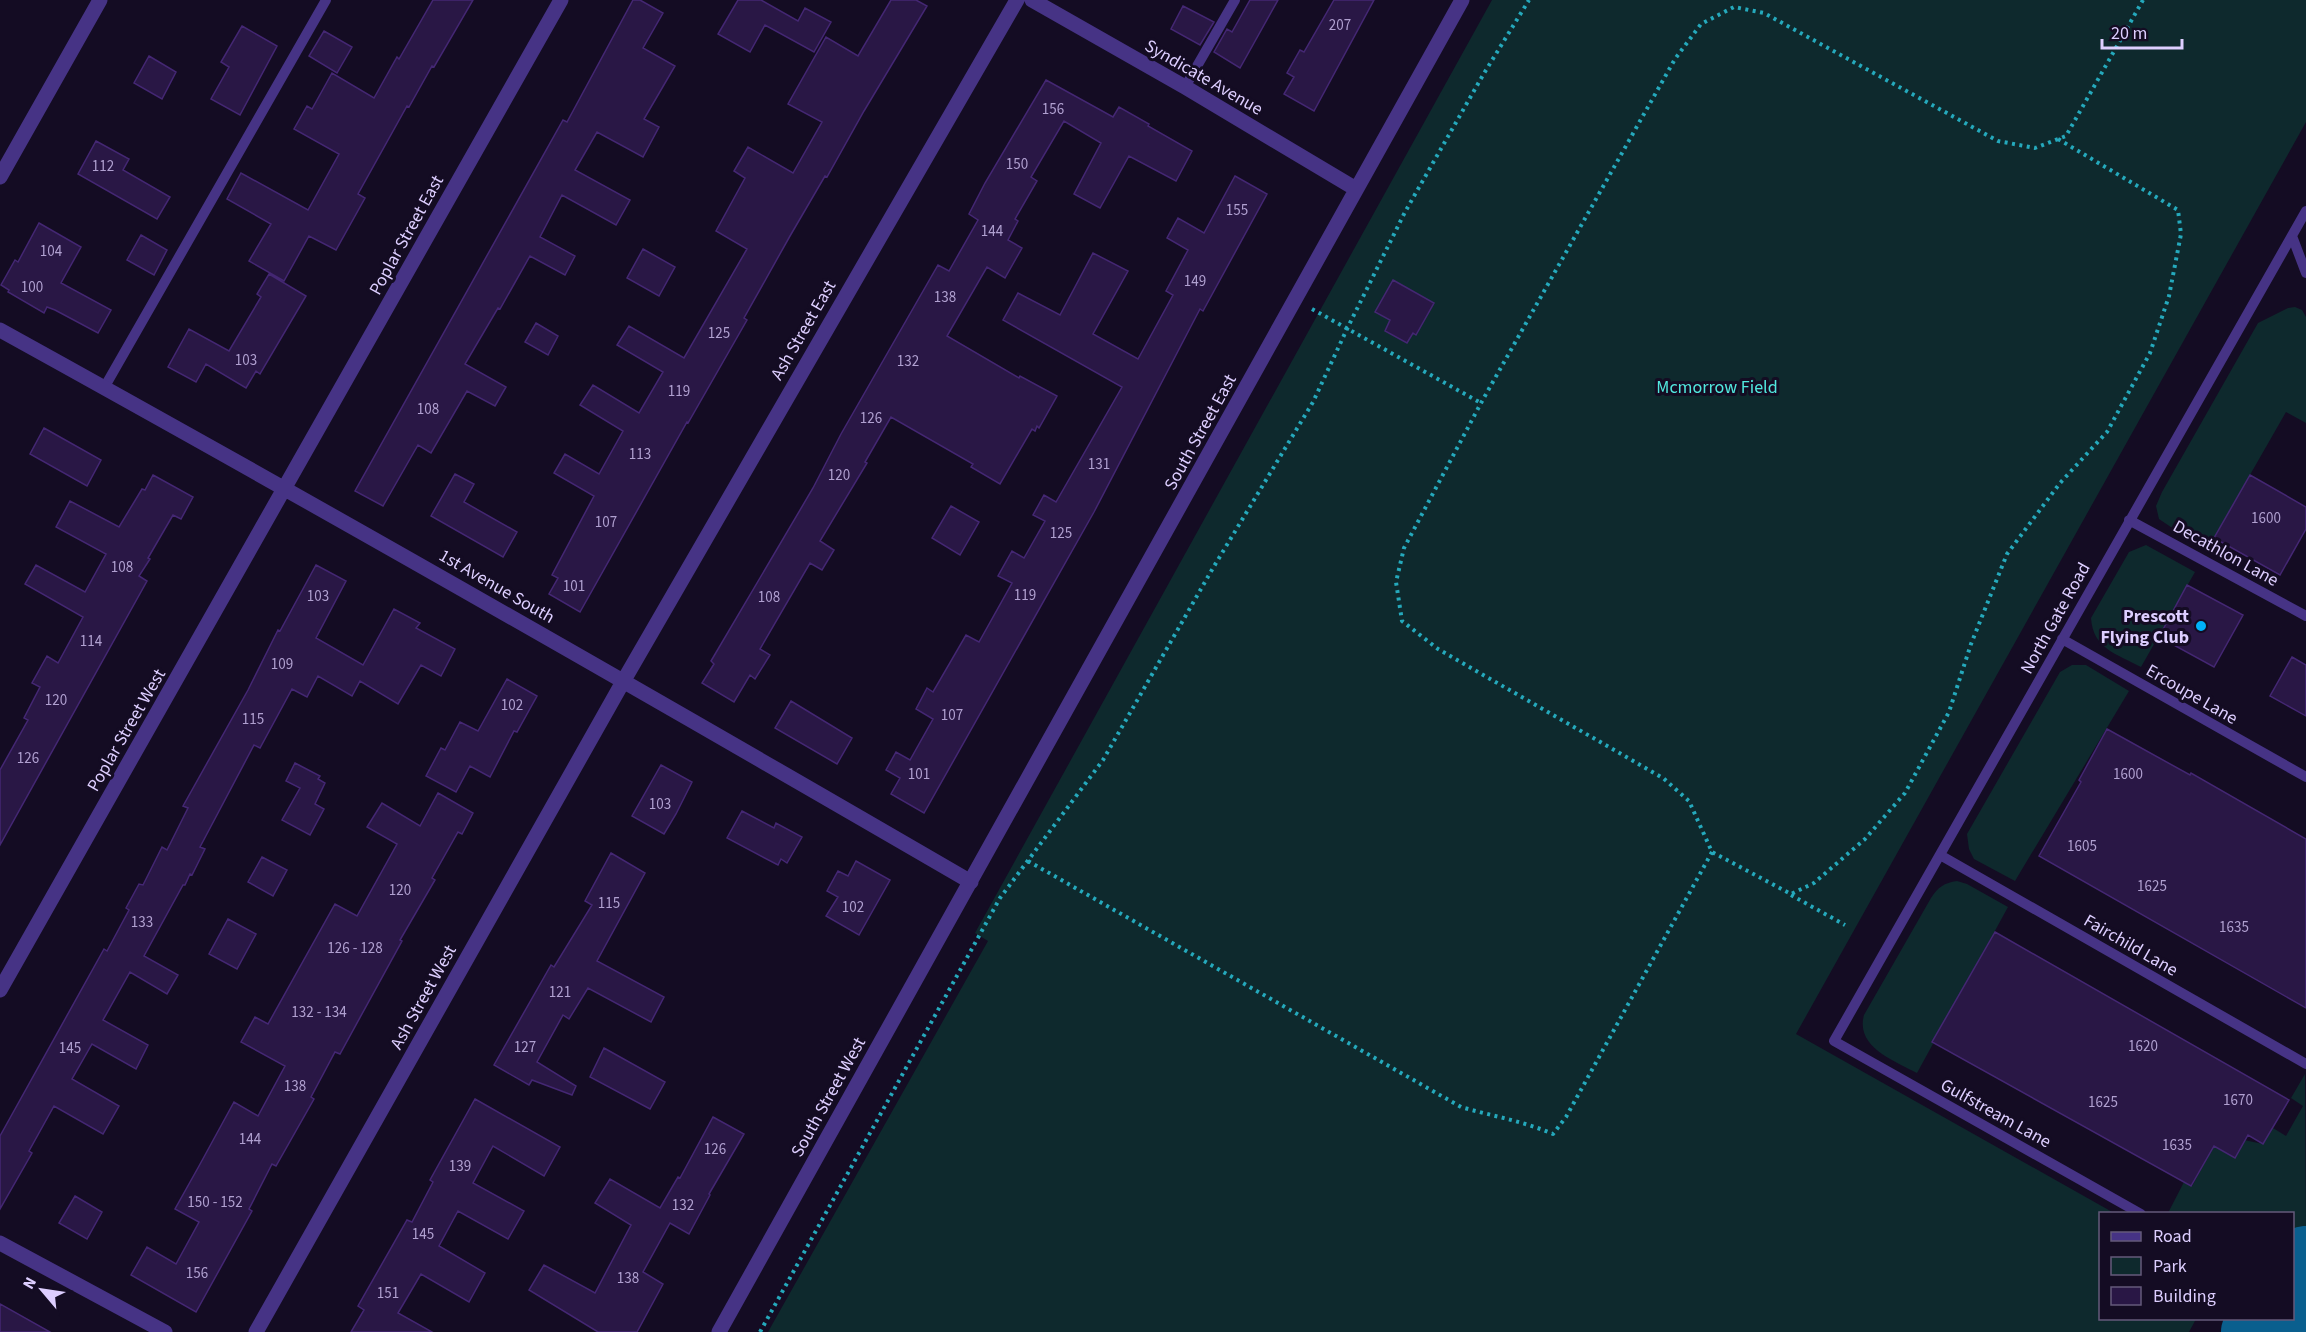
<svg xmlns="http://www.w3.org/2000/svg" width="2306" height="1332" viewBox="0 0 2306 1332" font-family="'Source Sans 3',sans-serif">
<rect width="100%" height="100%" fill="#140c23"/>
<path fill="#0e292d" d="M 1492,0 L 2306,0 L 2306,122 L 1796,1034 L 2114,1213 L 2100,1214 L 2100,1318 L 2196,1319 L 2189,1332 L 768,1332 L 988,941 L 975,933 Z
M 2295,307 L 2302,310 L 2306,317 L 2306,423 L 2286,412 L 2211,543 L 2201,537 L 2193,537 L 2190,540 L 2159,519 L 2156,506 L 2162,492 L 2258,323 L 2288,308 Z
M 2146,545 L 2195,572 L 2141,667 C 2117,654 2093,649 2091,618 L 2129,552 Z
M 2072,665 L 2086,665 L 2129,691 L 2015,881 L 1974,859 L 1969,849 L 1967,834 L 2060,672 Z
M 1957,881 L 1967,884 L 2008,907 L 1917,1073 C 1895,1061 1855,1047 1864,1015 L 1931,898 C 1938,887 1944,883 1957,881 Z
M 2305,1074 L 2306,1227 L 2293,1234 L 2292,1214 L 2168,1213 L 2184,1182 L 2192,1186 L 2220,1135 L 2263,1144 L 2273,1128 L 2286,1136 L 2303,1106 L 2291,1098 Z"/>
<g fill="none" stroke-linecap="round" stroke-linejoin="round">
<path stroke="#0a5f8e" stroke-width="72" d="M 2292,1269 L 2306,1262
M 2257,1332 L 2286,1326 L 2306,1329"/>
</g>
<path fill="#291745" stroke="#442773" stroke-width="1.5" d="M 433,0 L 473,0 L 434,67 L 432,66 L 409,107 L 407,106 L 358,194 L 365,198 L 336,250 L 309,236 L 284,281 L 249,261 L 271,224 L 227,199 L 241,173 L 308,210 L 339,154 L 294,129 L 307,106 L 312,109 L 332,73 L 374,98 L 397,57 L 399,59 Z
M 633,0 L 640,0 L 663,13 L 643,48 L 675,66 L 644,119 L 659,127 L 643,157 L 597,132 L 575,170 L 630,200 L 616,225 L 562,195 L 540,237 L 575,256 L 565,275 L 530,256 L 500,309 L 498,308 L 465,364 L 506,387 L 495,406 L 467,391 L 431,453 L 418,445 L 383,506 L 355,491 L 563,120 L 567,122 Z
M 738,0 L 761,0 L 798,21 L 805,8 L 831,22 L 814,52 L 765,25 L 750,52 L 718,34 Z
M 891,0 L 916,0 L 927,6 L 864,111 L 827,177 L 825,176 L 790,236 L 744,318 L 747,320 L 688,423 L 687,422 L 580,612 L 549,594 L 558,578 L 552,575 L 594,496 L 554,473 L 565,454 L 599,474 L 623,431 L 580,405 L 593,385 L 639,413 L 663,372 L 617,345 L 629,326 L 684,358 L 747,249 L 716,231 L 745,178 L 734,171 L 748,147 L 793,173 L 822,122 L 788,104 L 826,37 L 858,56 Z
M 1250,0 L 1278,0 L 1240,68 L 1214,52 L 1227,29 L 1232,32 Z
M 1334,0 L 1374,0 L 1314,111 L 1284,94 L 1294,77 L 1287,73 L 1300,50 L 1304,52 Z
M 1183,6 L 1214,22 L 1200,45 L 1171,29 Z
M 242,26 L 277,46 L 240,115 L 211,99 L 229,67 L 221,62 Z
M 324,31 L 352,47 L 337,73 L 309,56 Z
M 149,56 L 176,72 L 162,99 L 134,83 Z
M 1046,80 L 1113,117 L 1119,107 L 1149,124 L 1148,126 L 1192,151 L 1176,181 L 1129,156 L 1100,208 L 1074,194 L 1101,143 L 1064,121 L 1031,177 L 1037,181 L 1015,219 L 1018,221 L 1008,240 L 1022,248 L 1005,278 L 987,267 L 947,336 L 1019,378 L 1020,376 L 1057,396 L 1039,428 L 1037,426 L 1035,431 L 1032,429 L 1000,484 L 971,467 L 973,464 L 891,417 L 865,462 L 867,463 L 820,541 L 834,550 L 822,570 L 810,563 L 760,649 L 770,655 L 755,679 L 750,675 L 734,702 L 702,683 L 714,664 L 711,661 L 813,488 L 841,434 L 938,265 L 949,271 L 978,220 L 969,214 L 985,183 Z
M 96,141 L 129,159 L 123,170 L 170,197 L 157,219 L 78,174 Z
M 1235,176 L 1267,194 L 1203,311 L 1200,309 L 1094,512 L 924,813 L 891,794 L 900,778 L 886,770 L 896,752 L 910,760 L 933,719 L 916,709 L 927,688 L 933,692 L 966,635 L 979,642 L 1012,583 L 998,576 L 1012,551 L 1024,558 L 1045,521 L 1033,515 L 1044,495 L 1056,502 L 1122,387 L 1003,320 L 1018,293 L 1060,315 L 1093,253 L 1128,271 L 1093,334 L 1138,359 L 1173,295 L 1166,291 L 1188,250 L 1167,238 L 1178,218 L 1204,233 Z
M 39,223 L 81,247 L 61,283 L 111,310 L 98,333 L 55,310 L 47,307 L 44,313 L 8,292 L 9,290 L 1,285 L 15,260 L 18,262 Z
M 141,235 L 167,250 L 154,275 L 127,260 Z
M 643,249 L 675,267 L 659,296 L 627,278 Z
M 269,274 L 306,296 L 260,374 L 256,371 L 246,388 L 206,364 L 196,382 L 168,367 L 189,329 L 229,351 L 261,297 L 257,294 Z
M 1393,280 L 1434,303 L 1416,335 L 1413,333 L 1407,343 L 1385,331 L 1390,320 L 1375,312 Z
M 536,323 L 558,336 L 548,355 L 525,342 Z
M 44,428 L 101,460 L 87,486 L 30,454 Z
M 455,474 L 474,484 L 464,502 L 517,532 L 503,557 L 431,516 Z
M 153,475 L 193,497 L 181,519 L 173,515 L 148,558 L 150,559 L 139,576 L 147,581 L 0,845 L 0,770 L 28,720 L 24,718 L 40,687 L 32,683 L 47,656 L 58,663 L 83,617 L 25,584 L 36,565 L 85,592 L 106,554 L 56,527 L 70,501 L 119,527 L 142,489 L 145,490 Z
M 2250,475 L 2306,507 L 2306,529 L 2280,575 L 2214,538 Z
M 951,506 L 979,522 L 960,555 L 932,538 Z
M 316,565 L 346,581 L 316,638 L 363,665 L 394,609 L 420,623 L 416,628 L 455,649 L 441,676 L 421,665 L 398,704 L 360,681 L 352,696 L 318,676 L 307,697 L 292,689 L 260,748 L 254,745 L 200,847 L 205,849 L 192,875 L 190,874 L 185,885 L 183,885 L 144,956 L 178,975 L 167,994 L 130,972 L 103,1020 L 148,1045 L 136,1069 L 92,1044 L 72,1079 L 119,1106 L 103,1134 L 54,1106 L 29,1151 L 32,1153 L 0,1209 L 0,1136 L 104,949 L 107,951 L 129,910 L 126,908 L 139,884 L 143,885 L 162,847 L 167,850 L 188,808 L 183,806 L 248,690 L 278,630 L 280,631 Z
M 2187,585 L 2243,615 L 2214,667 L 2159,637 Z
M 2292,657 L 2306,665 L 2306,716 L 2270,696 Z
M 507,679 L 537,696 L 517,732 L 514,731 L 490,777 L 470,766 L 456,792 L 426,776 L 441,748 L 445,750 L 460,722 L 478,731 Z
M 791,701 L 852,738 L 837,764 L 775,728 Z
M 2107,729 L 2190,775 L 2191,773 L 2306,839 L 2306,1008 L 2039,856 L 2081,782 L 2079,780 Z
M 295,763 L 320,776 L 318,779 L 325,783 L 315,804 L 324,809 L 310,835 L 282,820 L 300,788 L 286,781 Z
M 661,765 L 692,782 L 676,814 L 664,834 L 632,816 Z
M 438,793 L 473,813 L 462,834 L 458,832 L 432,878 L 435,880 L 400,940 L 402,941 L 340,1054 L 335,1052 L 311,1097 L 314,1099 L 276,1166 L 272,1164 L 249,1209 L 252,1211 L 196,1312 L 131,1275 L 147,1247 L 176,1264 L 199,1222 L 175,1209 L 199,1166 L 234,1102 L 258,1116 L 285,1066 L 241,1042 L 255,1017 L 268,1024 L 335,904 L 357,916 L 397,844 L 367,827 L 382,803 L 420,826 Z
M 742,811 L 774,828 L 776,823 L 802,837 L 787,863 L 781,859 L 778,865 L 727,838 Z
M 611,853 L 645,873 L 597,961 L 664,997 L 651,1022 L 588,988 L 569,1019 L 563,1015 L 537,1062 L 576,1086 L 572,1095 L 532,1080 L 529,1085 L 494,1065 L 551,965 L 554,967 L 592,905 L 585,901 Z
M 262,857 L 287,870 L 273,896 L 248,882 Z
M 856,861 L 890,880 L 859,935 L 826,916 L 838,897 L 827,891 L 838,871 L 848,876 Z
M 228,919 L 256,934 L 237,969 L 209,954 Z
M 1995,932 L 2289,1100 L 2263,1144 L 2248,1135 L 2235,1158 L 2214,1146 L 2191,1186 L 1932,1042 Z
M 604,1048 L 665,1082 L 650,1109 L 590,1077 Z
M 475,1099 L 560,1147 L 544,1176 L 493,1146 L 473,1183 L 524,1211 L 508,1239 L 458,1211 L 439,1246 L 485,1273 L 469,1302 L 421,1274 L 398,1313 L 432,1332 L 351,1332 L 364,1310 L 358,1306 L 407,1220 L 412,1222 L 433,1182 L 430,1180 Z
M 713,1117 L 744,1134 L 709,1194 L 710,1195 L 689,1234 L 670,1223 L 643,1272 L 663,1284 L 637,1332 L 598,1332 L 529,1290 L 544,1265 L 595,1293 L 631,1225 L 595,1203 L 610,1179 L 660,1208 L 678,1177 L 680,1178 Z
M 75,1196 L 102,1212 L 87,1239 L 59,1223 Z
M 0,1304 L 50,1332 L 0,1332 Z"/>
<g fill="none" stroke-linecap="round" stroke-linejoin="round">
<path stroke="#25a9bc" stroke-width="4" stroke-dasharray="3 4.5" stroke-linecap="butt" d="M 2058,139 L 2178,210 L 2181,234 L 2169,296 L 2150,353 L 2107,432 L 2060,483 L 2007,554 L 1971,644 L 1949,712 L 1905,793 L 1865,839 L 1814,883 L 1791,894 L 1712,852 L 1689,801 L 1663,778 L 1438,649 L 1402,621 L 1396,582 L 1404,548 L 1481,403 L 1675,59 L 1701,24 L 1734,7 L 1764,13 L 1998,141 L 2035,148 L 2066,136 L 2143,0
M 1312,309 L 1481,403
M 1028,861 L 1461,1107 C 1492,1116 1523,1121 1553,1134 L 1566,1117 L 1712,852
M 1791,895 L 1845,925
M 760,1332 L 1000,898 L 1103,760 L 1213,568 L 1313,402 L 1347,329 L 1405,212 L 1483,75 L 1529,0"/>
<path stroke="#463385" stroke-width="10" d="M 1185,87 L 1235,0
M 2292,236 L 2306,273
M 104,388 L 326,0
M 2129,520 L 2306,616
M 2062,639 L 2306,777
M 1940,855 L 2306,1064
M 2141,1214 L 1834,1041 L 2306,211"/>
<path stroke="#463385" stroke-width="15" d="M 1032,0 L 1185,87 L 1356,189
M 0,177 L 100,0
M 0,330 C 326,510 649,695 971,882
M 0,990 L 561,0
M 0,1243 L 165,1332
M 256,1332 L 624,680 L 1017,0
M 719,1332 L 1462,0"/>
</g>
<circle fill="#00b2f9" stroke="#140c23" stroke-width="2" cx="2201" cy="626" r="6"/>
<g text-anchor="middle" stroke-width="6" stroke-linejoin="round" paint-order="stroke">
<g font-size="15" fill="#b0a0d0">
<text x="1340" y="30">207</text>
<text x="1053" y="114">156</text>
<text x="1017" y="169">150</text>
<text x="103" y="171">112</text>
<text x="1237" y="215">155</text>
<text x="992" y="236">144</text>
<text x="51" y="256">104</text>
<text x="1195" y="286">149</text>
<text x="32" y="292">100</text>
<text x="945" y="302">138</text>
<text x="719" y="338">125</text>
<text x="246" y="365">103</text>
<text x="908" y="366">132</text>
<text x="679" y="396">119</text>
<text x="428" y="414">108</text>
<text x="871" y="423">126</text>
<text x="640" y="459">113</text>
<text x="1099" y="469">131</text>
<text x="839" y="480">120</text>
<text x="2266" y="523">1600</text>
<text x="606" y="527">107</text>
<text x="1061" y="538">125</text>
<text x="122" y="572">108</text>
<text x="574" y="591">101</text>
<text x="1025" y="600">119</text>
<text x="318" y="601">103</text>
<text x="769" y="602">108</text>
<text x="91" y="646">114</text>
<text x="282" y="669">109</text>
<text x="56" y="705">120</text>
<text x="512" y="710">102</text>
<text x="952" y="720">107</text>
<text x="253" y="724">115</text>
<text x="28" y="763">126</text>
<text x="919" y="779">101</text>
<text x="2128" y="779">1600</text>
<text x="660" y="809">103</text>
<text x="2082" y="851">1605</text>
<text x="2152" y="891">1625</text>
<text x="400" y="895">120</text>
<text x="609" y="908">115</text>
<text x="853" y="912">102</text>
<text x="142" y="927">133</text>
<text x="2234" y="932">1635</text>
<text x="355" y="953">126 - 128</text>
<text x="560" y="997">121</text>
<text x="319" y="1017">132 - 134</text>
<text x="2143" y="1051">1620</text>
<text x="525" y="1052">127</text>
<text x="70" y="1053">145</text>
<text x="295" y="1091">138</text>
<text x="2238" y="1105">1670</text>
<text x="2103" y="1107">1625</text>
<text x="250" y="1144">144</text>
<text x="2177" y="1150">1635</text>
<text x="715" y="1154">126</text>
<text x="460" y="1171">139</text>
<text x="215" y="1207">150 - 152</text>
<text x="683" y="1210">132</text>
<text x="423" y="1239">145</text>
<text x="197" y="1278">156</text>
<text x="628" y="1283">138</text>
<text x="388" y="1298">151</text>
</g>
<g font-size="18" fill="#ddceff" stroke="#140c23">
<text transform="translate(1204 77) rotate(30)" y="6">Syndicate Avenue</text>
<text transform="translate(406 235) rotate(-61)" y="6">Poplar Street East</text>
<text transform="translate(803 330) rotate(-60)" y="6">Ash Street East</text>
<text transform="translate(1200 432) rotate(-61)" y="6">South Street East</text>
<text transform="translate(2226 553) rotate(29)" y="6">Decathlon Lane</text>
<text transform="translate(497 586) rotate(30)" y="6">1st Avenue South</text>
<text transform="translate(2055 618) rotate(-61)" y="6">North Gate Road</text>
<text transform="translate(2192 694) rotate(30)" y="6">Ercoupe Lane</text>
<text transform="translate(126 730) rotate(-60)" y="6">Poplar Street West</text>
<text transform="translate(2131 945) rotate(30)" y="6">Fairchild Lane</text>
<text transform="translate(423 997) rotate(-61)" y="6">Ash Street West</text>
<text transform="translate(828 1097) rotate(-61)" y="6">South Street West</text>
<text transform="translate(1996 1113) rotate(29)" y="6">Gulfstream Lane</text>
</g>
<g font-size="18" fill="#51e8de" stroke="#140c23">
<text x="1717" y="393">Mcmorrow Field</text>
</g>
<g font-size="18" font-weight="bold" fill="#ddceff" stroke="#140c23" text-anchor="end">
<text x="2189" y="622">Prescott<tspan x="2189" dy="21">Flying Club</tspan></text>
</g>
</g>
<rect x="2099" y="1212" width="195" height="108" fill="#140c23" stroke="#645a7b" stroke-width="1.5"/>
<rect x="2111" y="1232" width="30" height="9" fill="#463385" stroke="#645a7b" stroke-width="1.5"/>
<text x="2153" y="1242" font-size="18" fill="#ddceff">Road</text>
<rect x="2111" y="1257" width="30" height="18" fill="#0e292d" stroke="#645a7b" stroke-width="1.5"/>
<text x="2153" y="1272" font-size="18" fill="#ddceff">Park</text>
<rect x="2111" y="1287" width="30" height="18" fill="#291745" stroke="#645a7b" stroke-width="1.5"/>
<text x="2153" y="1302" font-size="18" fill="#ddceff">Building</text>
<g transform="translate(42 1290) rotate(299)" stroke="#140c23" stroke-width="4.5" paint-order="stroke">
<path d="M0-4.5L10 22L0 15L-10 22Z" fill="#ddceff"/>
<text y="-9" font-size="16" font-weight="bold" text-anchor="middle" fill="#ddceff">N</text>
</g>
<path d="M2102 39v9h80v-9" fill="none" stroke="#ddceff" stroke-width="3"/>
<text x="2111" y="39" font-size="18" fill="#ddceff" stroke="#140c23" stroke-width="4.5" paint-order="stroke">20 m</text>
</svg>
